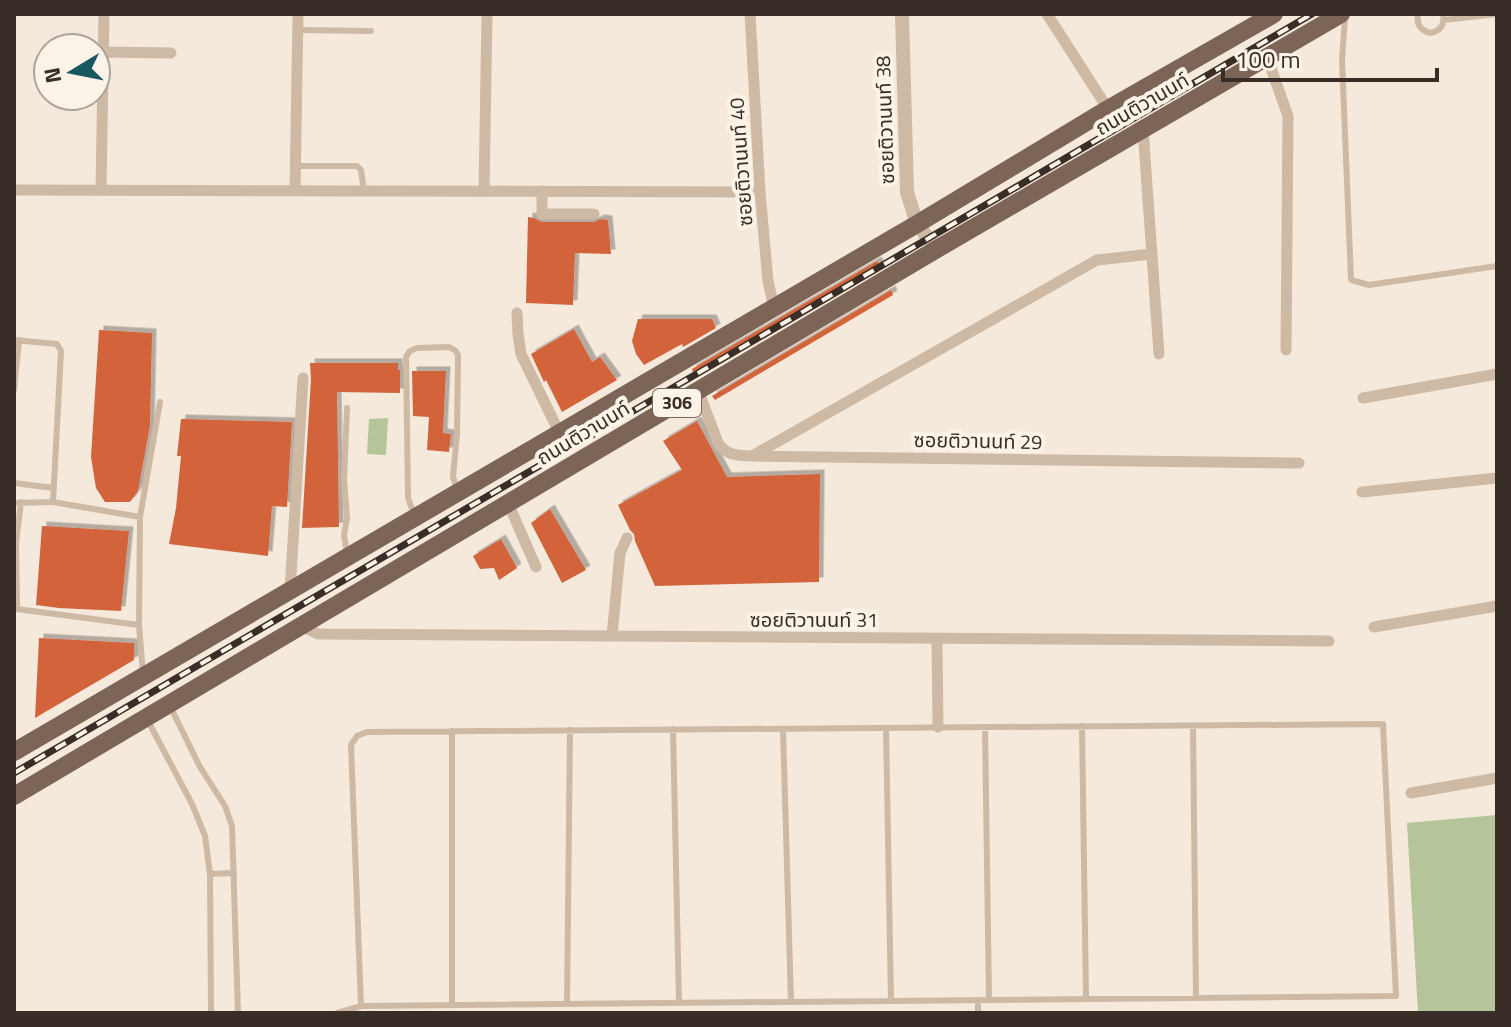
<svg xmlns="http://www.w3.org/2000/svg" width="1511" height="1027" viewBox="0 0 1511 1027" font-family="'Titillium Web','Noto Sans Thai',sans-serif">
<defs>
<filter id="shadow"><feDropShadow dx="4.5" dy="-4.5" stdDeviation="0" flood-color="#0004"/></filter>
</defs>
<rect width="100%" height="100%" fill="#f4e9db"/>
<path fill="#b5c599" d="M 388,418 L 386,455 L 367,454 L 369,419 Z
M 1497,815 L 1497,1013 L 1418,1013 L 1407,823 Z"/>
<path fill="#d2633b" filter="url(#shadow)" d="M 528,217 L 534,218 L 542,222 L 594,222 L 600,219 L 608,220 L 611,254 L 575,253 L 573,305 L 526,303 Z
M 877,261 L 881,268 L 696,378 L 694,375 L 692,369 Z
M 891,290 L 893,295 L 715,400 L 712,396 Z
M 638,319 L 712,319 L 716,328 L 683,347 L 682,344 L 644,365 L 636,354 L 632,341 Z
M 574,329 L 592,362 L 600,357 L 617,380 L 562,412 L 546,380 L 544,382 L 531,354 Z
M 99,330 L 152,333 L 150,426 L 138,491 L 130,502 L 105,502 L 96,488 L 91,457 Z
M 310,363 L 398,363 L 398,370 L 400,370 L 400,393 L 337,392 L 339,527 L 302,528 L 311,379 Z
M 412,371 L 446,371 L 443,433 L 451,434 L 449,452 L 427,450 L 429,417 L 413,416 Z
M 181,419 L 292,422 L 287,507 L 272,506 L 268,556 L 169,544 L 176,508 L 181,456 L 177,456 Z
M 697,421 L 727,477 L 820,474 L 819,582 L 655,586 L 635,541 L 634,534 L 630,530 L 618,505 L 682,470 L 663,441 Z
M 550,509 L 586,570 L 562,583 L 531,523 Z
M 42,526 L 129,531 L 121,611 L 59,608 L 36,605 Z
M 501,539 L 517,568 L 499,580 L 494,568 L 480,569 L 473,556 Z
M 39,638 L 134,643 L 134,660 L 35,718 Z"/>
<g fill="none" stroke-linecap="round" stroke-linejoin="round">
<path stroke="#ceb9a5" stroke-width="6" d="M 1418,14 C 1416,24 1420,30 1430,33 C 1441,31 1445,24 1443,14
M 1345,18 L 1342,60 L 1351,280 L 1369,285 L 1497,266
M 1444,20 L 1497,14
M 298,30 L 371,31
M 296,166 L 357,166 L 361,170 L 364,191
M 14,340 L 57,344 L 61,351 L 53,502
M 14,390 L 19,340
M 14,483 L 54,488
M 21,502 L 16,543 L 17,609 L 139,625
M 14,503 L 53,502 L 140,517 L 139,625 L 143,674
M 414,514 L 408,498 L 406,357 L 410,351 L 417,348 L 449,347 L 456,351 L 458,355 L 457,434 L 453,477 L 457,489
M 140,517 L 160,402
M 347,553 L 344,535 L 347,518 L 344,480 L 347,408
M 170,706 L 200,767 L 225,806 L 232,826 L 238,1013
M 147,719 L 192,804 L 205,836 L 210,874 L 211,1013
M 1082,726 L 1086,999
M 1193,726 L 1196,998
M 985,727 L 989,1000
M 886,728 L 891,1001
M 673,729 L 679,1003
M 783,729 L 791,1002
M 452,731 L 452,1005
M 210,874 L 234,873
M 567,1004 L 570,730
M 337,1013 L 361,1006 L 1396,996 L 1383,724 L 367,732 L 357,736 L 351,745 L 361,1006
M 978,1013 L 978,1000"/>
<path stroke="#ceb9a5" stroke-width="11" d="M 750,14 L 760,192 L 768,281 L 774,308
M 1047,14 L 1108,109
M 103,52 L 171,53
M 1267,57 L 1288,116 L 1286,350
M 1143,129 L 1159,354
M 14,190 L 760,192
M 101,190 L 104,14
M 295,191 L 298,14
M 484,191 L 487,14
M 542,191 L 542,214 L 594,214
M 517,313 L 518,334 L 521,354 L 559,432
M 698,390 L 718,443 C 727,456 737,455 752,456 L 1299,463
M 1363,398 L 1497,374
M 752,456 L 1097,260 L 1152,254
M 1362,492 L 1497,478
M 508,503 L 536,567
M 290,591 L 303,378
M 301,626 L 318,634 L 1329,641
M 1374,627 L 1497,606
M 612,636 L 620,553 L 627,538
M 937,639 L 938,727
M 1411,793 L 1497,778"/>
<path stroke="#ceb9a5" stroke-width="14" d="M 902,14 L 907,192 L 917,224 L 937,249"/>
<path stroke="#7c6457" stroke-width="18" d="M 14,752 L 917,224 L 1108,109 L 1274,14
M 14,796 L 937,249 L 1341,14"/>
<g stroke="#392d27" stroke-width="7">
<path id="rail" d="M 14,773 L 1312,14"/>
</g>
<use href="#rail" stroke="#fbf3e8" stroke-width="4" stroke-dasharray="12" stroke-linecap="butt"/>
</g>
<g text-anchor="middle" stroke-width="8" stroke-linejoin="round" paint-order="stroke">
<rect fill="#fbf3e8" stroke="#736861" stroke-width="2" x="653" y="389" width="48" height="28" rx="6"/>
<g font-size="18" font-weight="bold" fill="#392d27">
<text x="677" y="409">306</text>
</g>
<g font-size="20" fill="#392d27" stroke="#fbf3e8">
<text transform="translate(1142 104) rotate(-30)" y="7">ถนนติวานนท์</text>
<text transform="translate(885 120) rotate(-92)" y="7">ซอยติวานนท์ 38</text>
<text transform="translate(741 162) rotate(-94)" y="7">ซอยติวานนท์ 40</text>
<text transform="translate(583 433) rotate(-31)" y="7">ถนนติวานนท์</text>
<text transform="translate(978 441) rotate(1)" y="7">ซอยติวานนท์ 29</text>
<text x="814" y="627">ซอยติวานนท์ 31</text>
</g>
</g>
<rect width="1511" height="1027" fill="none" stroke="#392d27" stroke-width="32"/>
<g transform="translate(72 72) rotate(260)"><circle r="38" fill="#fbf3e8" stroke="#ada49b" stroke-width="2"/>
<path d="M0-6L14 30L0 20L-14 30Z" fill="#18595f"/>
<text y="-12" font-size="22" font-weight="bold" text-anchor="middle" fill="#392d27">N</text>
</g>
<path d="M1223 68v12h214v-12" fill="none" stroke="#392d27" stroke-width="4"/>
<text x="1235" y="68" font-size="24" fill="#392d27" stroke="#fbf3e8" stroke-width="6" paint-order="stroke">100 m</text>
</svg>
